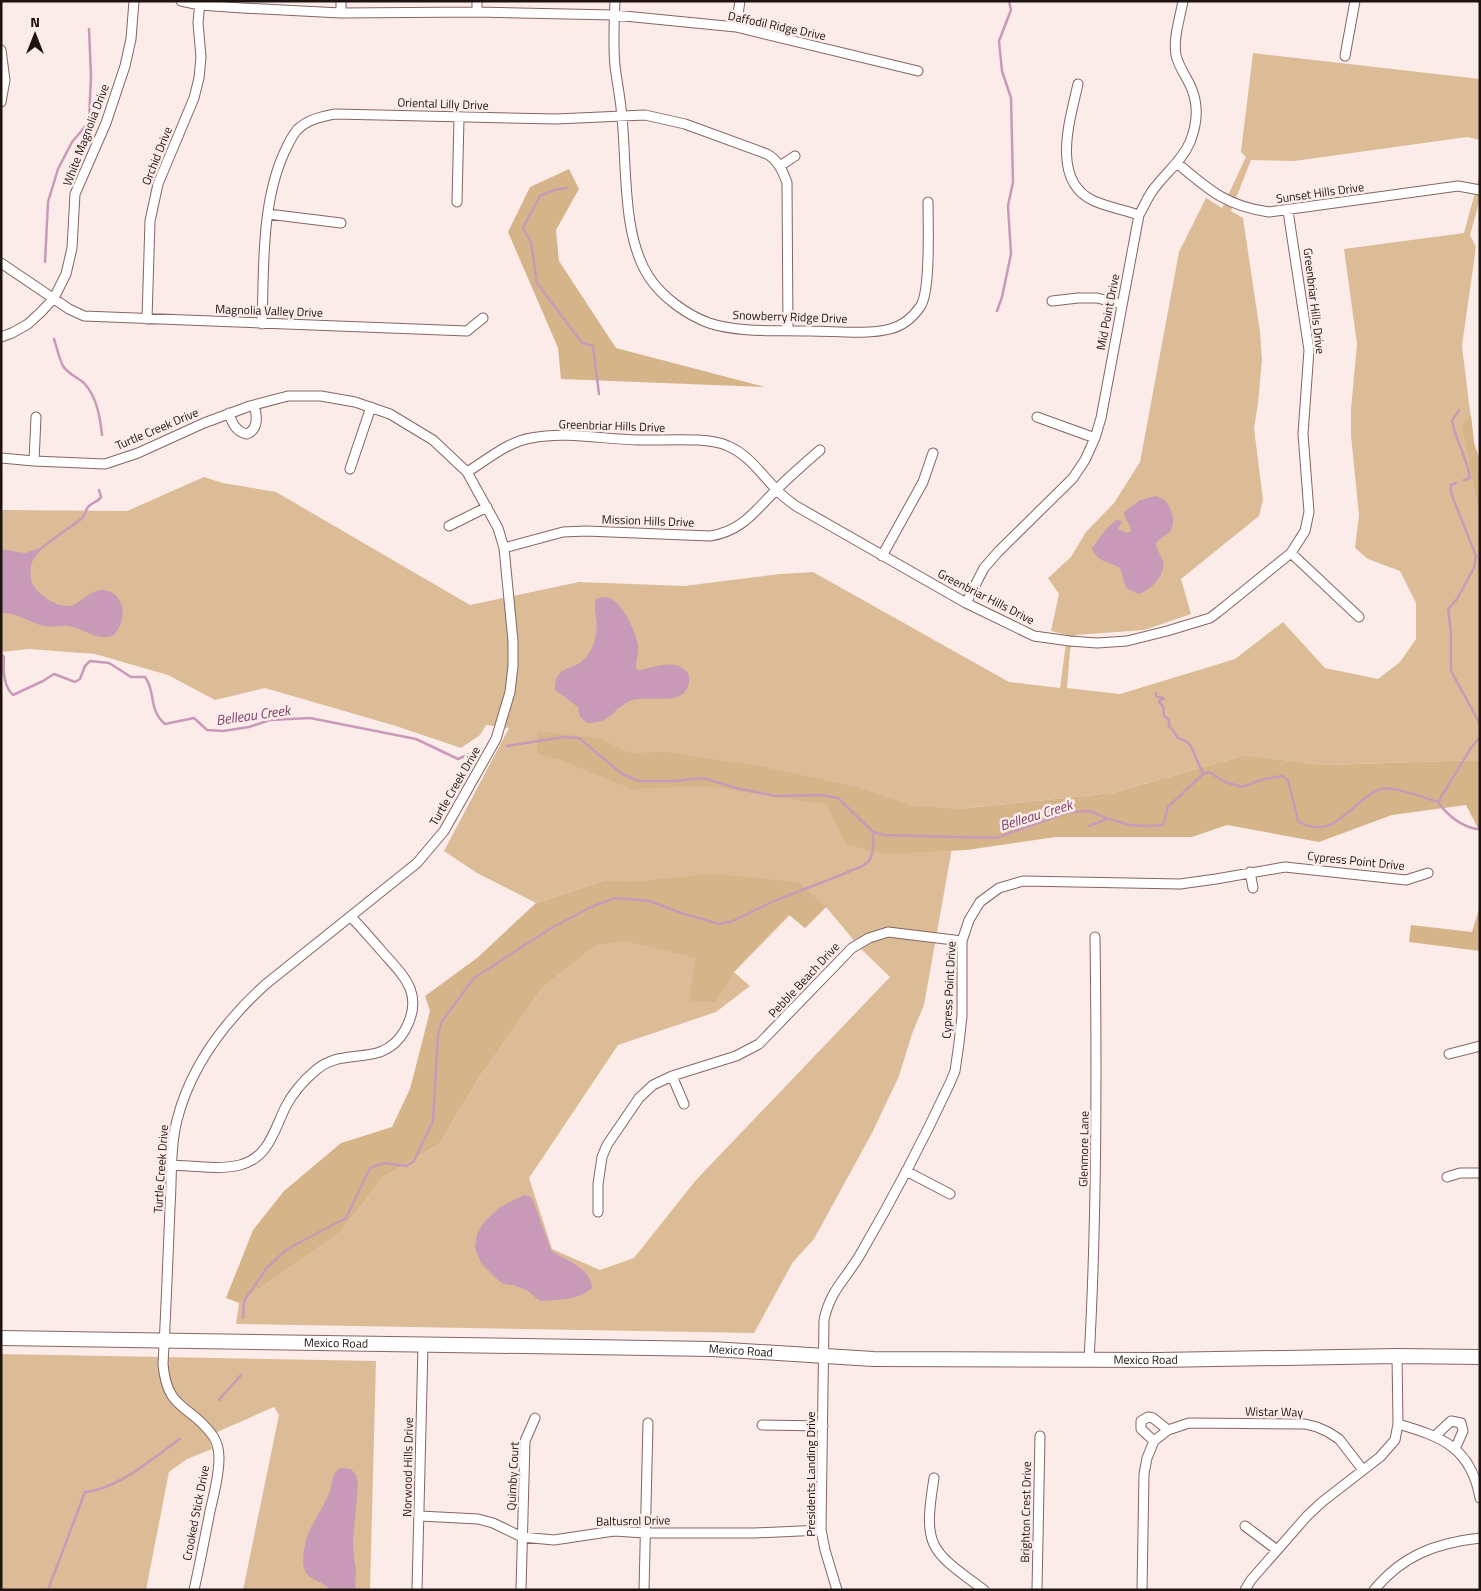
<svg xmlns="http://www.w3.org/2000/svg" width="1481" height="1591" viewBox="0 0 1481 1591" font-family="'Titillium Web',sans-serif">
<rect width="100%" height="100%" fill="#fbecea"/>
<path fill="#dbbc96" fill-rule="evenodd" d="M 1253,53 L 1480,79 L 1480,140 L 1467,137 L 1294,161 L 1251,160 L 1231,211 L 1243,218 L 1260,332 L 1262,360 L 1258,404 L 1254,428 L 1263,500 L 1259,516 L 1181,579 L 1191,614 L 1144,630 L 1075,635 L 1070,650 L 1067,688 L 1120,694 L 1235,659 L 1283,622 L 1325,668 L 1378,679 L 1400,662 L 1416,639 L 1416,603 L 1400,571 L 1368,559 L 1355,548 L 1359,515 L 1351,436 L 1351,409 L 1357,344 L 1344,249 L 1464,233 L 1480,174 L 1480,199 L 1470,235 L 1476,247 L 1462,346 L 1474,443 L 1480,461 L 1480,760 L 1324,765 L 1245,755 L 1112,793 L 959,809 L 924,1005 L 912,1034 L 899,1076 L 872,1133 L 814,1239 L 793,1262 L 754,1333 L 236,1324 L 239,1303 L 341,1232 L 383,1177 L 439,1144 L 479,1078 L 543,987 L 597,945 L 603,881 L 536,903 L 477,873 L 444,851 L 509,728 L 486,725 L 480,735 L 461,748 L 396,726 L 265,688 L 215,700 L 168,675 L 95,654 L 29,649 L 1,652 L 1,510 L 127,511 L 204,477 L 223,483 L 276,492 L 470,605 L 579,582 L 684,586 L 780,574 L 813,572 L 1009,682 L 1060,688 L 1067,635 L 1051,631 L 1059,594 L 1048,578 L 1071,557 L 1086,532 L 1114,503 L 1140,462 L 1179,252 L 1206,198 L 1222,208 L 1246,157 L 1241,152 ZM 826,907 L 862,950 L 890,977 L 696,1180 L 634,1258 L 600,1270 L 552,1249 L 529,1178 L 618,1045 L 716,1012 L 750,986 L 734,972 L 790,915 L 805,928 Z
M 1,1354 L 376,1361 L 370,1590 L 243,1590 L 279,1415 L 274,1407 L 208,1436 L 212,1449 L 187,1459 L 169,1472 L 146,1590 L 1,1590 Z"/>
<path fill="#d6b489" d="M 569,169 L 579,189 L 556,230 L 559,261 L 616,348 L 765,387 L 561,379 L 558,348 L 508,232 L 530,187 Z
M 1471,415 L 1474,443 L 1480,461 L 1480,516 L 1462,425 Z
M 537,731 L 601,739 L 629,753 L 665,752 L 764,767 L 856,787 L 912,806 L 959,809 L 1112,793 L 1245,755 L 1324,765 L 1480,760 L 1480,832 L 1466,805 L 1392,815 L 1319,842 L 1227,825 L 1192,837 L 1056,837 L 967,850 L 884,854 L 846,844 L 826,804 L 706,786 L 632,789 L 558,759 L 537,754 Z
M 711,874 L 798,882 L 826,907 L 805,928 L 788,914 L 734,972 L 716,1002 L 689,1002 L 696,958 L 625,941 L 597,945 L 543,987 L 479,1078 L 439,1144 L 383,1177 L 341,1232 L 239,1303 L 226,1298 L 253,1230 L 284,1191 L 341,1143 L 392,1127 L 410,1089 L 430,1011 L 425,996 L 477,958 L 536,903 L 603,881 L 631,882 Z
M 1480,906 L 1480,951 L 1409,942 L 1411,925 L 1472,932 Z"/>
<path fill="#c99ab8" d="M 1155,496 C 1168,497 1176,516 1172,528 C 1170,535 1159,537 1156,544 C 1157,551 1162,556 1163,562 C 1166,575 1149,592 1138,594 L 1126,588 L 1120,568 C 1109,561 1096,562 1092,548 L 1106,529 L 1116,520 L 1122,521 L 1118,529 L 1127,533 L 1131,531 C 1131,524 1124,520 1124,512 L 1140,500 Z
M 43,547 C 39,554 31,559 31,567 C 30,573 30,580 33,585 C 40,596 60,610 73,605 C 83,601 91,589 104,590 C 127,593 127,623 113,636 C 94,641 85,628 68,626 C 60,625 53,628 45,626 C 29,623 18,612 1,613 L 1,549 L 25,553 Z
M 602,597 C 606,597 610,597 613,600 C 624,606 636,633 638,645 C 639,654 636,661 636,669 L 640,670 C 656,667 678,657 689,675 C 692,712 647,692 628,702 C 611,711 611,723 587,723 L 580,717 L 578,707 L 555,690 C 554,663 576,672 587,656 C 595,646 598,631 596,618 C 595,611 594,606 596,599 Z
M 524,1195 L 531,1197 L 534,1203 L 551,1250 C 566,1262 589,1265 592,1288 C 579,1300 558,1300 540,1301 L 528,1291 L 513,1285 L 504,1284 L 498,1280 L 481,1263 L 475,1248 L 477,1234 L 484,1222 L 500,1207 Z
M 340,1468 L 351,1469 L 356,1475 L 358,1485 L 353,1540 L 354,1558 L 356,1570 L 355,1590 L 330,1590 C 324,1581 306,1580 304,1568 C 302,1560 304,1549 306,1541 C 311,1522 325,1507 331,1488 C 333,1479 332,1473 340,1468 Z"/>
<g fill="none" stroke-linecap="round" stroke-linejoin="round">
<path stroke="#c99ab8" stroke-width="2.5" d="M 567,188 L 554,190 L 540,196 L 523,228 L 531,242 L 537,283 L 582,343 L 593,346 L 599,394
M 45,262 L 48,202 L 58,169 L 72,142 L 89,122 L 91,76 L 89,29
M 997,311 L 1002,297 L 1011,254 L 1008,206 L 1013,182 L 1011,98 L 1002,71 L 999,41 L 1011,10 L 1009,1
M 54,339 C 57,348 59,358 63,366 C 68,374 77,377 84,383 C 97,397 100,417 102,435
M 1459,410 L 1452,421 C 1456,441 1467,458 1470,478 L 1464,480
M 1456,483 L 1451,485 L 1451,493 L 1476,556 L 1474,568 L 1457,599 L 1448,609 L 1451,632 L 1451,671 L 1480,724
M 43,547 C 55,537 68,529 81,519 C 86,516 85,509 89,506 C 93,502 98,502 101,497 L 99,490
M 1,654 L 4,657 C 3,670 4,687 13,695 L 43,681 L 54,674 L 75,682 L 80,679 L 85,666 L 90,661 L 109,663 L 131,677 L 145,677 C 156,691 148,710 165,724 L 194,718 L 207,730 L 223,731 L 249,727 L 270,720 L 310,718 L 416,739 L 458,759 L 474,752
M 1156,693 L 1156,696 L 1163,698 L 1164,699 L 1160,700 L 1159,702 L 1163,706 L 1164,716 L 1169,720 L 1169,727 L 1172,729 L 1178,738 L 1186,741 L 1191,746 L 1203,774
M 507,746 L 564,737 L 579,738 L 622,774 L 639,781 L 674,781 L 703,778 L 736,788 L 775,796 L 821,795 L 838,798 L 873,832 L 883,835 L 996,838 L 1069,812 L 1090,811 L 1106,818 L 1130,825 L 1149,826 L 1163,825 L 1168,807 L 1203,774 L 1209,772 L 1225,782 L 1242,787 L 1264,779 L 1282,776 L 1288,780 L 1298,821 C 1334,843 1350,802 1378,790 C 1391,784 1424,798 1438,802 C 1447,815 1462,827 1477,829 L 1480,828
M 1438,802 L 1471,748 L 1480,737
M 1089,826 C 1095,823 1101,823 1106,818
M 243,1318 L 244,1301 L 266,1269 L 287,1249 L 346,1218 L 370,1168 L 384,1163 L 406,1166 L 414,1161 L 433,1121 L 438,1035 L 442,1021 L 474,978 L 548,930 L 589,908 L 615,898 L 650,901 L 681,913 L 719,924 L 733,921 L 774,901 L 846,873 C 852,869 858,869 864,865 C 875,860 873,842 873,832
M 219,1400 L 241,1375
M 48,1590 L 85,1492 C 117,1490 154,1457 180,1439"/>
<g stroke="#866561" stroke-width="11">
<path id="street" d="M 181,1 L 200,5 L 242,8 L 341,13 L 477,12 L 614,15 L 736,27 L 918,71
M 341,1 L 341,13
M 615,1 C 614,22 613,45 615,66 C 617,83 621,101 622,118 C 627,167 622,236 649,277 C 662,297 687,315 709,323 C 739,333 779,330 810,331 C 835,331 867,335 890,329 C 902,326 913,317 920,307 C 931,293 928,223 928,202
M 477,12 L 477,1
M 736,27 L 740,1
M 1,50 L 5,80 L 1,102
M 1345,56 L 1355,1
M 1078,84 C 1070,120 1050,181 1094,201 C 1108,207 1124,210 1139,215
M 1177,163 C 1209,190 1226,206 1269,212 L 1458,186 L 1480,190
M 780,166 L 795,156
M 457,202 L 459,118
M 268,214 L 341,223
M 1,263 L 69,309 L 84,316 L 467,331 L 483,318
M 1052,301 L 1078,298 L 1097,298 L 1121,304
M 147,319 L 150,221 L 158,184 L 194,98 L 199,78 L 201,57 L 198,23 L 200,1
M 262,324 C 264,269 261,204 284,153 C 288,145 291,137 297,130 C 308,119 321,117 335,114 L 556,119 L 645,115 L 685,124 L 767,154 C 778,160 783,171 787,183 L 788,330
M 1,337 L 12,333 L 28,324 L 41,312 L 54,298 L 66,274 L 72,248 L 75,194 L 106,123 L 125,66 L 131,39 L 134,1
M 229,413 C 232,423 236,432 247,434 C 259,429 257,415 254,405
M 1037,417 L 1095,438
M 1,458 L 34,461 L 105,464 L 138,453 L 204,423 L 250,406 L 288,396 L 321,396 L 355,402 L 390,414 L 433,440 L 467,472 L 498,528 L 504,548 L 513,641 L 513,666 L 510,692 L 496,739 L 444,831 L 417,863 L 266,984 C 225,1021 191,1065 177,1120 C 170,1148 172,1179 170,1207 C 168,1259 166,1311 163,1364 C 167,1412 191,1404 213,1436 C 217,1442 219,1451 219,1458 C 219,1476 214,1494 210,1511 C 205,1537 200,1563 194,1590
M 34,461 L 36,417
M 350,469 L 371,407
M 467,472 C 487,460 507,442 531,438 C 565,431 602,439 637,440 C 662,441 707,436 728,446 C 749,455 761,474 776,489 C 782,496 789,501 796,506 L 966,603 L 1034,636 L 1070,641 L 1097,643 L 1127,641 L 1167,631 L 1210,618 L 1218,612 L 1291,553 L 1305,531 L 1309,512 L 1303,434 L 1309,350 L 1288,211
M 449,526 L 487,507
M 504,548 L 563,532 L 586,531 L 710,536 C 742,531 755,511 776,490 C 790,476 805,463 820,450
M 1291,553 L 1359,617
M 882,556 L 923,482 L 933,453
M 966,603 L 984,568 L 998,552 L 1073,478 L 1085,460 L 1095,438 L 1101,418 L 1139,215 C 1145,205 1149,193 1157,185 C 1168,171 1183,159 1190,142 C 1198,122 1199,102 1189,83 C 1184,73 1178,65 1176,55 C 1173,38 1180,18 1183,1
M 1250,872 L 1253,888
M 1449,1054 L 1480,1046
M 672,1076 L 684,1104
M 172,1165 C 194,1166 218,1170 240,1165 C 268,1158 274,1131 285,1108 C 292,1094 304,1080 316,1070 C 336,1053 358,1059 380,1052 C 391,1048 400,1039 405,1030 C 426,992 401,974 379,948 C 370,938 361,927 351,917
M 906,1171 L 950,1194
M 1447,1177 L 1460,1173 L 1480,1173
M 598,1212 L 598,1184 L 602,1157 L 607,1145 L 639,1098 L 653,1085 L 672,1076 L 736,1056 L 759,1044 L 852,948 L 869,938 L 888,932 L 962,941
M 1089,1360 C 1097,1219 1097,1078 1095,937
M 1398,1424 C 1443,1437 1471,1448 1480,1498
M 762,1425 L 823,1426
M 1435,1436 L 1451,1421 L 1461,1423 L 1463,1431 L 1455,1449
M 1154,1441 L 1141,1429 L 1141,1421 L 1148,1417 L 1153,1418 L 1168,1430
M 934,1478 C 923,1547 929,1550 984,1590
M 420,1516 L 478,1519 L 493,1523 L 522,1537 L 554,1540 L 614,1531 L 645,1533 L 755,1533 L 821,1530
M 1245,1526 L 1277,1550
M 417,1590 L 423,1345
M 521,1590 L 525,1441 L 535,1418
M 644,1590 L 648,1423
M 837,1590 L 825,1550 L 821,1530 L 824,1320 C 830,1290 847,1278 861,1253 C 893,1198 923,1141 950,1083 L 955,1071 L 959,1043 L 962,1016 L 962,941 L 969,920 L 980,902 L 999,888 L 1023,881 L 1180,884 L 1216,879 L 1285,867 L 1406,880 L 1428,873
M 1037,1590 L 1040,1436
M 1142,1590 L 1144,1474 L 1147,1458 L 1154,1441 L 1168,1430 L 1189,1423 L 1305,1424 L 1317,1427 L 1328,1432 L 1339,1439 L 1363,1470
M 1245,1590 L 1251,1580 L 1307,1516 L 1322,1502 L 1380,1457 L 1395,1440 L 1398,1424 L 1397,1356
M 1374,1590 C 1403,1555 1436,1543 1480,1538"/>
</g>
<g stroke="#866561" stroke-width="16">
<g id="primary">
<path id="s1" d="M 1,1338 L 712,1349 L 873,1359 L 1159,1360 L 1397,1356 L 1480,1357"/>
</g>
</g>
<use href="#street" stroke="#fff" stroke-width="9"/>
<use href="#primary" stroke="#fff" stroke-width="14"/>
</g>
<g text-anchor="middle" stroke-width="5" stroke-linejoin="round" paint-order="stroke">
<g font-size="12" fill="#1f1311" stroke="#fbecea">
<text transform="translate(777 26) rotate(12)" y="4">Daffodil Ridge Drive</text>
<text transform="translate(443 104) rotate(2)" y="4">Oriental Lilly Drive</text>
<text transform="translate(86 135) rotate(-69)" y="4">White Magnolia Drive</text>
<text transform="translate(157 156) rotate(-68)" y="4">Orchid Drive</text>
<text transform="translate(1320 193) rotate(-8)" y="4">Sunset Hills Drive</text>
<text transform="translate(1314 301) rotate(83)" y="4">Greenbriar Hills Drive</text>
<text transform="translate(269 311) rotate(2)" y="4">Magnolia Valley Drive</text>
<text transform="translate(1108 312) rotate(-79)" y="4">Mid Point Drive</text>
<text transform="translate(790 317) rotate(2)" y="4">Snowberry Ridge Drive</text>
<text transform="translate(612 426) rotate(2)" y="4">Greenbriar Hills Drive</text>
<text transform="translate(157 429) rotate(-23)" y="4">Turtle Creek Drive</text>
<text transform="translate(648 521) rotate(2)" y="4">Mission Hills Drive</text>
<text transform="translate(986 597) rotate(27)" y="4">Greenbriar Hills Drive</text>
<text transform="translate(455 786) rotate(-60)" y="4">Turtle Creek Drive</text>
<text transform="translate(1356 861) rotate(6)" y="4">Cypress Point Drive</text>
<text transform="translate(804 980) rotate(-47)" y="4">Pebble Beach Drive</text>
<text transform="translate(949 990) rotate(-87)" y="4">Cypress Point Drive</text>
<text transform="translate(1084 1149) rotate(-89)" y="4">Glenmore Lane</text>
<text transform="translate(161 1169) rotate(-86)" y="4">Turtle Creek Drive</text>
<text dy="4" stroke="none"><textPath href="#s1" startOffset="335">Mexico Road</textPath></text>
<text dy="4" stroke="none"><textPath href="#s1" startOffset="740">Mexico Road</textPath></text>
<text dy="4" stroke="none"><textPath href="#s1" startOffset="1145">Mexico Road</textPath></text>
<text transform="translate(1274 1412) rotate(1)" y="4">Wistar Way</text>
<text transform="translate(408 1467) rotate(-89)" y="4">Norwood Hills Drive</text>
<text transform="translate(811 1474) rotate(-90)" y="4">Presidents Landing Drive</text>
<text transform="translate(513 1476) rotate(-87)" y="4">Quimby Court</text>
<text transform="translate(1026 1512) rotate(-89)" y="4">Brighton Crest Drive</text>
<text transform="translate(196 1513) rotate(-79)" y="4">Crooked Stick Drive</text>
<text transform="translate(633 1521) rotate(-1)" y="4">Baltusrol Drive</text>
</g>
<g font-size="14" font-style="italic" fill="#7c4069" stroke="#fbecea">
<text transform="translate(253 715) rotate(-8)" y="5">Belleau Creek</text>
<text transform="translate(1036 815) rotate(-17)" y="5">Belleau Creek</text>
</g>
</g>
<rect width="1481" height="1591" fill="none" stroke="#1f1311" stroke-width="5"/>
<g transform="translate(35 35)" stroke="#fbecea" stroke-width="4" paint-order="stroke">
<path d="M0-4L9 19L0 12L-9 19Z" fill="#1f1311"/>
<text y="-8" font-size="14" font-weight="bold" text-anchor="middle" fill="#1f1311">N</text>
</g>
</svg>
